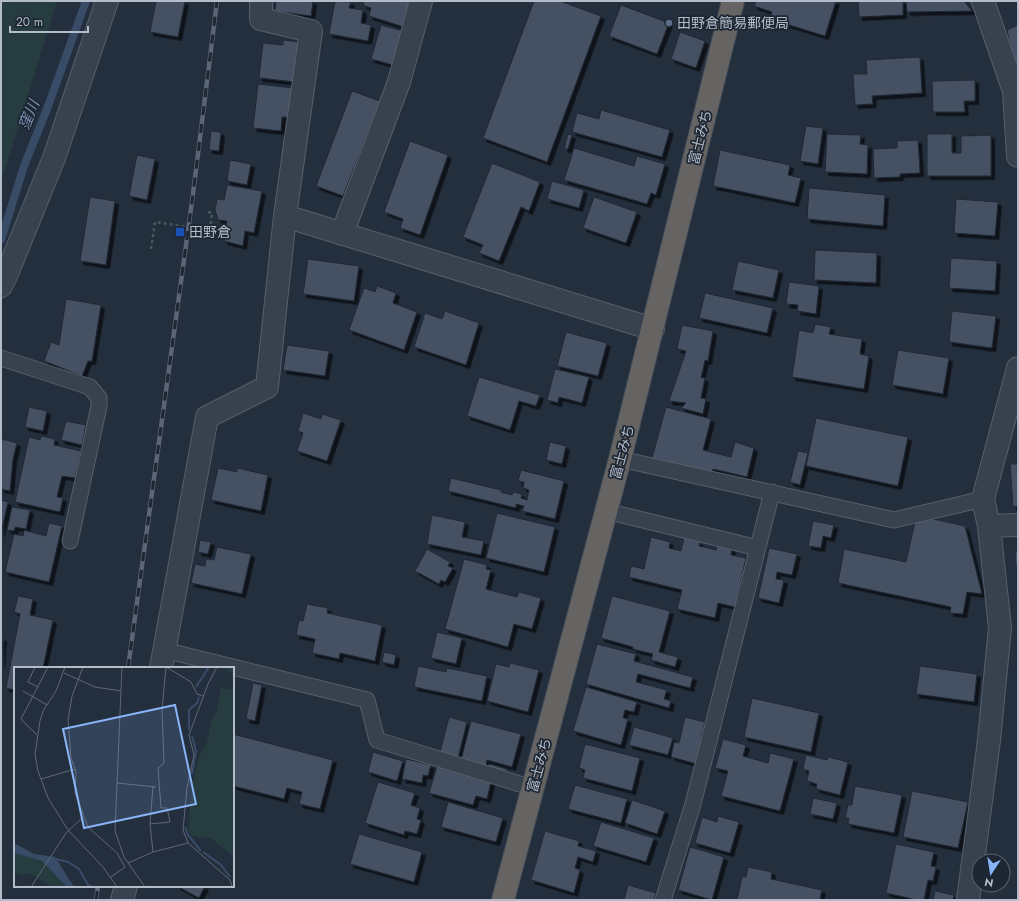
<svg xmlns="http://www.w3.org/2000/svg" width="1019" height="901" viewBox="0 0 1019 901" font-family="Jost,'Noto Sans JP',sans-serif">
<defs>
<filter id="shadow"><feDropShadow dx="3.5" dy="3.5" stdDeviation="0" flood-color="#0009"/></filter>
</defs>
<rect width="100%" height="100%" fill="#242f3e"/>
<path fill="#263c3f" d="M 1,1 L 57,1 L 5,170 L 1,177 Z"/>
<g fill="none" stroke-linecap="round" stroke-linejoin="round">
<path stroke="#394c67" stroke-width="8" d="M 1,240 L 24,166 L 47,109 L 86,1"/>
</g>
<path fill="#455162" stroke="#1f2835" filter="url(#shadow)" d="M 156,1 L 185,1 L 178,37 L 150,32 Z
M 276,1 L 313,1 L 311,16 L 275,11 Z
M 335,1 L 351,2 L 349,8 L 363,10 L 361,23 L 371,25 L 368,41 L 329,34 Z
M 364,1 L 412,1 L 404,27 L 369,16 L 371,8 L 363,5 Z
M 534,1 L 560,1 L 601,16 L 547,162 L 483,138 Z
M 756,1 L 836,1 L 825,36 L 770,19 L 772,12 L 754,6 Z
M 858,1 L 903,1 L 903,15 L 859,17 Z
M 906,1 L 964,1 L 972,11 L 907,12 Z
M 621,5 L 669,23 L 657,54 L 609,36 Z
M 381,25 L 403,31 L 393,65 L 371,59 Z
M 1018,25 L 1018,62 L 1014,64 L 1007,30 Z
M 680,32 L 705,41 L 696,68 L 671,59 Z
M 283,40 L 299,42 L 295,82 L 259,78 L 263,43 L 283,45 Z
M 920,57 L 922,93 L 872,96 L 873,104 L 855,105 L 853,74 L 867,74 L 866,60 Z
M 975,80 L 975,101 L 964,101 L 965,112 L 933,112 L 932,81 Z
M 258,84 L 294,88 L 290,117 L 282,117 L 281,131 L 253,128 Z
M 352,91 L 380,101 L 343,196 L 316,186 Z
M 601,110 L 670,130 L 662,157 L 572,132 L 577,113 L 599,119 Z
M 806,126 L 823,128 L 818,164 L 800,161 Z
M 211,131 L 221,132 L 219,151 L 209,150 Z
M 568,134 L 572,135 L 568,149 L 564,149 Z
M 827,134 L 861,135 L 860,144 L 868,145 L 867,174 L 825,172 Z
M 927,134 L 952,134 L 952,153 L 961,153 L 961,136 L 991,135 L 991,176 L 927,176 Z
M 918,140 L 920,173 L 900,174 L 900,177 L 874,178 L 873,149 L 897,148 L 897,141 Z
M 410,141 L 448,155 L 420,235 L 400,228 L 403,219 L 384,212 Z
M 574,148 L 634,166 L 637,156 L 665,164 L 656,195 L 651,193 L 647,204 L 564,180 Z
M 720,150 L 790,165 L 788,175 L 801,178 L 795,203 L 713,186 Z
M 137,155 L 155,159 L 147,200 L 129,196 Z
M 230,160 L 251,164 L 247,185 L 227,181 Z
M 492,163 L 540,182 L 529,211 L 521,207 L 499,261 L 479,253 L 483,245 L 463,237 Z
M 552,181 L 584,190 L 579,208 L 547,199 Z
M 227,185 L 262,191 L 254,233 L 245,231 L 243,246 L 224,241 L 227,221 L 218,220 L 215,210 L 217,199 L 224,200 Z
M 809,188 L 885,195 L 883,226 L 807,219 Z
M 90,197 L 115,201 L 106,265 L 80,261 Z
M 594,197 L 637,212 L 626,243 L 583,228 Z
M 956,199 L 998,202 L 995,236 L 954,233 Z
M 815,250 L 877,253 L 876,283 L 814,280 Z
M 951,258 L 997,261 L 995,291 L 949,288 Z
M 308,259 L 359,266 L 354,301 L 303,294 Z
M 738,261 L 779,270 L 773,298 L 732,290 Z
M 789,282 L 819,286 L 816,314 L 797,311 L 798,305 L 786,304 Z
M 377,286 L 396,293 L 393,303 L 417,312 L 404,350 L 349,330 L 364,288 L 375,292 Z
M 705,293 L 773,308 L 767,333 L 699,318 Z
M 66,299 L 101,305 L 92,361 L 88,361 L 82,376 L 44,361 L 51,342 L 59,345 Z
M 445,311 L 479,323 L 466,365 L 414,347 L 425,313 L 442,319 Z
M 952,311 L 996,316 L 992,348 L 949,342 Z
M 815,324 L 831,327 L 829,334 L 862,339 L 860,354 L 869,356 L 864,389 L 792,377 L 799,330 L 813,333 Z
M 682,325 L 713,331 L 708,361 L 705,360 L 701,378 L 705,378 L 701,398 L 706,399 L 703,414 L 681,408 L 686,403 L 669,401 L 686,351 L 677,349 Z
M 566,332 L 607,343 L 598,376 L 557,366 Z
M 287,345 L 329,351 L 325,376 L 283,370 Z
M 898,350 L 949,358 L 943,394 L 892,385 Z
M 555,369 L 589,377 L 582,403 L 559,397 L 558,403 L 547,400 Z
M 479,377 L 540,395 L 536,406 L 519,401 L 510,430 L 467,416 Z
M 29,407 L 47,411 L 43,431 L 25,427 Z
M 666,407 L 711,419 L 703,450 L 731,457 L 735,442 L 754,448 L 747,477 L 713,469 L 711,473 L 652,458 Z
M 303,413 L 321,419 L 322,414 L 341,420 L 327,461 L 297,451 L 303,433 L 298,431 Z
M 816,418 L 908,437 L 898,486 L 806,466 Z
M 66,421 L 86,425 L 82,445 L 61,440 Z
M 41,436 L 55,439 L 54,445 L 81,451 L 75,478 L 62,476 L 57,497 L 63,498 L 60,512 L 15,502 L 29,437 L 40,440 Z
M 2,439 L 17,443 L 13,459 L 10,491 L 1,489 L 1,449 Z
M 550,442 L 566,446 L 562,464 L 546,460 Z
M 798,451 L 808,453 L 800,485 L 790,482 Z
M 1010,464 L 1018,464 L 1018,506 L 1013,507 Z
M 218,468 L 237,472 L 237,468 L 268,475 L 261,511 L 211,500 Z
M 521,470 L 564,481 L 555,519 L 522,511 L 524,506 L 516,504 L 516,508 L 448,491 L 451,478 L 501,490 L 501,492 L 512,495 L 513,492 L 522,494 L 521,498 L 527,500 L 529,490 L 523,488 L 524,482 L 518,481 Z
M 1,500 L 8,502 L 1,533 Z
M 12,507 L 30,510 L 26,529 L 15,527 L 14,531 L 7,530 Z
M 497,513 L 555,527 L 544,572 L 486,558 Z
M 432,515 L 465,522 L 462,537 L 484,541 L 481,555 L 427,544 Z
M 933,519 L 965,526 L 982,594 L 967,592 L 963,614 L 950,613 L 951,607 L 838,583 L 844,549 L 906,562 L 915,522 Z
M 813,521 L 834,525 L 831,538 L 823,536 L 821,548 L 808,546 Z
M 49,523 L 62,526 L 49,582 L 5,572 L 14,534 L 23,536 L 24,530 L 46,536 Z
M 651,537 L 670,542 L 669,548 L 681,551 L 684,538 L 700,542 L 699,546 L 716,550 L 717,546 L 732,549 L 731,555 L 746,558 L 735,607 L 718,603 L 715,618 L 677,609 L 682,590 L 629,577 L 631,566 L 644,569 Z
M 200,540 L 211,542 L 208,554 L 198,552 Z
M 217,547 L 251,554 L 242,594 L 191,583 L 195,564 L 205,566 L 206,559 L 214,560 Z
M 769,548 L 797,554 L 792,575 L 777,572 L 776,579 L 784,580 L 779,603 L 758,598 Z
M 427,549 L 450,562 L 448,566 L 453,568 L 445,582 L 441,580 L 439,584 L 415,571 Z
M 1015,551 L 1018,551 L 1018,592 Z
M 464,559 L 487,565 L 486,569 L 491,570 L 486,589 L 517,597 L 519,592 L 541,598 L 532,629 L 514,624 L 508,647 L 445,629 Z
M 18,596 L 33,599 L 30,615 L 53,620 L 43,668 L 15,668 L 15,690 L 6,688 L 20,614 L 14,612 Z
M 612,596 L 670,611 L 659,652 L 678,657 L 675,667 L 651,660 L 653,654 L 633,649 L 633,647 L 601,638 Z
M 307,604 L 328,608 L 327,613 L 382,625 L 375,661 L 340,653 L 339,659 L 312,653 L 315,639 L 296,635 L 299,620 L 303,621 Z
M 437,632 L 462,638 L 456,664 L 431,658 Z
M 1,638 L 3,638 L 1,664 Z
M 597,644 L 636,654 L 634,661 L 693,677 L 690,688 L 638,674 L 636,682 L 667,690 L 664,699 L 671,701 L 669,708 L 586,684 Z
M 384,652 L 396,655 L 394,665 L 382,662 Z
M 510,663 L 539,670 L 528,712 L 487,701 L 496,664 L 509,667 Z
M 418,666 L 446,672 L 447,668 L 487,676 L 482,701 L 414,687 Z
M 920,666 L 977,674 L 974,702 L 916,694 Z
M 253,683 L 262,685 L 255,721 L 246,719 Z
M 586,687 L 637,702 L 634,712 L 625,710 L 623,718 L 628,719 L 621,745 L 573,731 Z
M 752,698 L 819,713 L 811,752 L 744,737 Z
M 449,717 L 467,722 L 458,758 L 440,752 Z
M 685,717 L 705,722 L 701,738 L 703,739 L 697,764 L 671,757 L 674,742 L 679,743 Z
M 471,721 L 521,734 L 512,767 L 487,760 L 486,767 L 461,760 Z
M 634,727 L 673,738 L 668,755 L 629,745 Z
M 233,734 L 333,760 L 320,809 L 299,804 L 302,792 L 287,788 L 284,799 L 233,786 Z
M 723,739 L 746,745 L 743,756 L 768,763 L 770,753 L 794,759 L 780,811 L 721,796 L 728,771 L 715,768 Z
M 585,744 L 640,758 L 632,791 L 583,778 L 585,770 L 579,768 Z
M 373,752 L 403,761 L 397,781 L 368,772 Z
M 806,755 L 827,760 L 828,757 L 848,762 L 840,795 L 816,789 L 817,784 L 807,781 L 809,771 L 803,769 Z
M 406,759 L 431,765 L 428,776 L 423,775 L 422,783 L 402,779 Z
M 489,764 L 507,769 L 506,774 L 488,769 Z
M 437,766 L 491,782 L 487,799 L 476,796 L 473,805 L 429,793 Z
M 378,782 L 415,793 L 411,805 L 420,808 L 417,819 L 421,820 L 417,834 L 405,831 L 404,835 L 365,823 Z
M 575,785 L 627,799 L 621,823 L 568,809 Z
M 855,786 L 902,795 L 894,833 L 848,824 L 849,818 L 845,818 L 848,805 L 852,805 Z
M 912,791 L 968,802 L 958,848 L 903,837 Z
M 813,798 L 837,803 L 833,819 L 810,814 Z
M 632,800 L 665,811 L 657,834 L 625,823 Z
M 448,802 L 503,818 L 496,842 L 441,827 Z
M 718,816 L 739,822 L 730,853 L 695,843 L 702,817 L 717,822 Z
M 601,822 L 654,838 L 646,862 L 593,846 Z
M 545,831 L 579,841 L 578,846 L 596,851 L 593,862 L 578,857 L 575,868 L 580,870 L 574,893 L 531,880 Z
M 359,834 L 422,852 L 414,882 L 350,864 Z
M 896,844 L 934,852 L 931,866 L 936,867 L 933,881 L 928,880 L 924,900 L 917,900 L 886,893 Z
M 690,847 L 724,857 L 712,900 L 678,890 Z
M 748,867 L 772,872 L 771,879 L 822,890 L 820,899 L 824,900 L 737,900 L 742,877 L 746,877 Z
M 628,885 L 656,893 L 654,900 L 624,900 Z
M 177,886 L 205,886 L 199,898 Z
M 935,891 L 954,895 L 953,900 L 933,900 Z"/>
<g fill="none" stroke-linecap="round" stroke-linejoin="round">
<g stroke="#565f6c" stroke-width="17">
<path id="service" d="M 1,358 L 90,387 L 99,398 L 99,406 L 70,541
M 620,459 L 894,520 L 983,499
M 606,511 L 758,548
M 164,650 L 367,700 L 377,740 L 533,788
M 663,900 L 693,804 L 772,492"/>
</g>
<g stroke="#565f6c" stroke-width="24">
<path id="minor" d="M 983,1 L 1014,91 L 1018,156
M 285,216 L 653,329
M 342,234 L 399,82 L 421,1
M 1,286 L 6,276 L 54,158 L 107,1
M 989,526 L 1018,525
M 161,668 L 207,417 L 267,387 L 285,216 L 311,31 L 261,19 L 261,1
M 122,900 L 126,886
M 968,900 L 989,740 L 1000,628 L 989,526 L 983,499 L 1018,368"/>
</g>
<g stroke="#434c59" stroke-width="24">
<path id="trunk" d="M 503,900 L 620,459 L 733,1"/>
</g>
<path stroke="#44595c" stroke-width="2.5" stroke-dasharray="3 3" stroke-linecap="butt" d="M 208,212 L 212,213 L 210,230
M 151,249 L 155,222 L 202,229 L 225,230 L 232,233 L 245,234"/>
<use href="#service" stroke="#38414e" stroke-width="15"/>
<use href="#minor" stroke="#38414e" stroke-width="22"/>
<use href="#trunk" stroke="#656462" stroke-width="22"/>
<g stroke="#5a6575" stroke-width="4.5">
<path id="rail" d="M 128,668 L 193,194 L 217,1
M 96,900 L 98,886"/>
</g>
<use href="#rail" stroke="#1d2633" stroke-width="3" stroke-dasharray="9" stroke-linecap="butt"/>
</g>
<circle fill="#5c6f8a" stroke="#1d2633" stroke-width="1.5" cx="669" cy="23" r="4"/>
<rect fill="#1a4fb4" stroke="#1d2633" stroke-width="1.5" x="175" y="227" width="10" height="10" rx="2"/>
<g text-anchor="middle" stroke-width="3.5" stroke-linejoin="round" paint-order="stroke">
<g font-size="14" fill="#b4bcc9" stroke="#1d2633" text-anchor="start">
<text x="677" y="28">田野倉簡易郵便局</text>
<text x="189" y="237">田野倉</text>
</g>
<g font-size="14" fill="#b4bcc9" stroke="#1d2633">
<text transform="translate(700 137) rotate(-76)" y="5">富士みち</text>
<text transform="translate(622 452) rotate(-75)" y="5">富士みち</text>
<text transform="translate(539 765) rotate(-75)" y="5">富士みち</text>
</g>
<g font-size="15" font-style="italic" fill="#7c92b1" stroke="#1d2633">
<text transform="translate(29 115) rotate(-68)" y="5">窪川</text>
</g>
</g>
<g transform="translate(14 667)">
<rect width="220" height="220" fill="#242f3e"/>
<path d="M 210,0 L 220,0 L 220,190 L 198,172 L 178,169 L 174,163 L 178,119 L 186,87 L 193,76 L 197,55 L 203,44 L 207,19 L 215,23 L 220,20 L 218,7 ZM 0,186 L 28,194 L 53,220 L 38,220 L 16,206 L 8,208 L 0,205 Z" fill="#263c3f"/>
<path d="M 0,176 L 20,187 L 41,190 L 60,220 L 53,220 L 28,194 L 0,186 Z" fill="#394c67"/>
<path fill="none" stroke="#394c67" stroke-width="2" d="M 182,20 L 195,0M 175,63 L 175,43 L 183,36 L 185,30M 178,69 L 182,84 L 178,107M 171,160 L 174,168 L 187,184M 189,185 L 207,198 L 216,210M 42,192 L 54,195 L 65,202 L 74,218 L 79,220"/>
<path fill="none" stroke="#5e6776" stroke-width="1" d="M 21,0 L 14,15 L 24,20M 51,0 L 42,24 L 29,44 L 26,54 L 21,87 L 24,104 L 34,131 L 54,163 L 89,200 L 103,220M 69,0 L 58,29 L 54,53 L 57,91 L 62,105 L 61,126 L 74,160 L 103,186 L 111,200 L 97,210M 108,0 L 101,164 L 110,190 L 131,220M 152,0 L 177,15 L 183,27 L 189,29M 203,0 L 194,17 L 175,68 L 180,88 L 173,121 L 169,163 L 174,176 L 216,213 L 218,220M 50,6 L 81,20 L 107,24M 9,24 L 33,38M 23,68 L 7,52 L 34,0M 27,112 L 61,102M 103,116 L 142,120M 139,119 L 136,157 L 139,185M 136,157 L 156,155 L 153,141 L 147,141 L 144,101 L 150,96 L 148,43 L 152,0M 114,196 L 139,185 L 174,176M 17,220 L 52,166 L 68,151"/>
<path fill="#8ab4f8" fill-opacity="0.15" stroke="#8ab4f8" stroke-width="2" d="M 161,38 L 182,137 L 70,161 L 49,62 Z"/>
<rect width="220" height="220" fill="none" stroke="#b4bcc9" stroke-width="2"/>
</g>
<rect width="1019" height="901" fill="none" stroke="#b4bcc9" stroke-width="4"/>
<g transform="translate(991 873) rotate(192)"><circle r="19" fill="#1d2633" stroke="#59626f"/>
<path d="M0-3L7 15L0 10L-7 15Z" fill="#8ab4f8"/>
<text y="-6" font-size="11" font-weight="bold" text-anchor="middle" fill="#b4bcc9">N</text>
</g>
<path d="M10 26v6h78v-6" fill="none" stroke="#b4bcc9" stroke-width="2"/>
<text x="16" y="26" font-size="12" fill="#b4bcc9" stroke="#1d2633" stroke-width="3" paint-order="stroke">20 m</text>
</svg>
